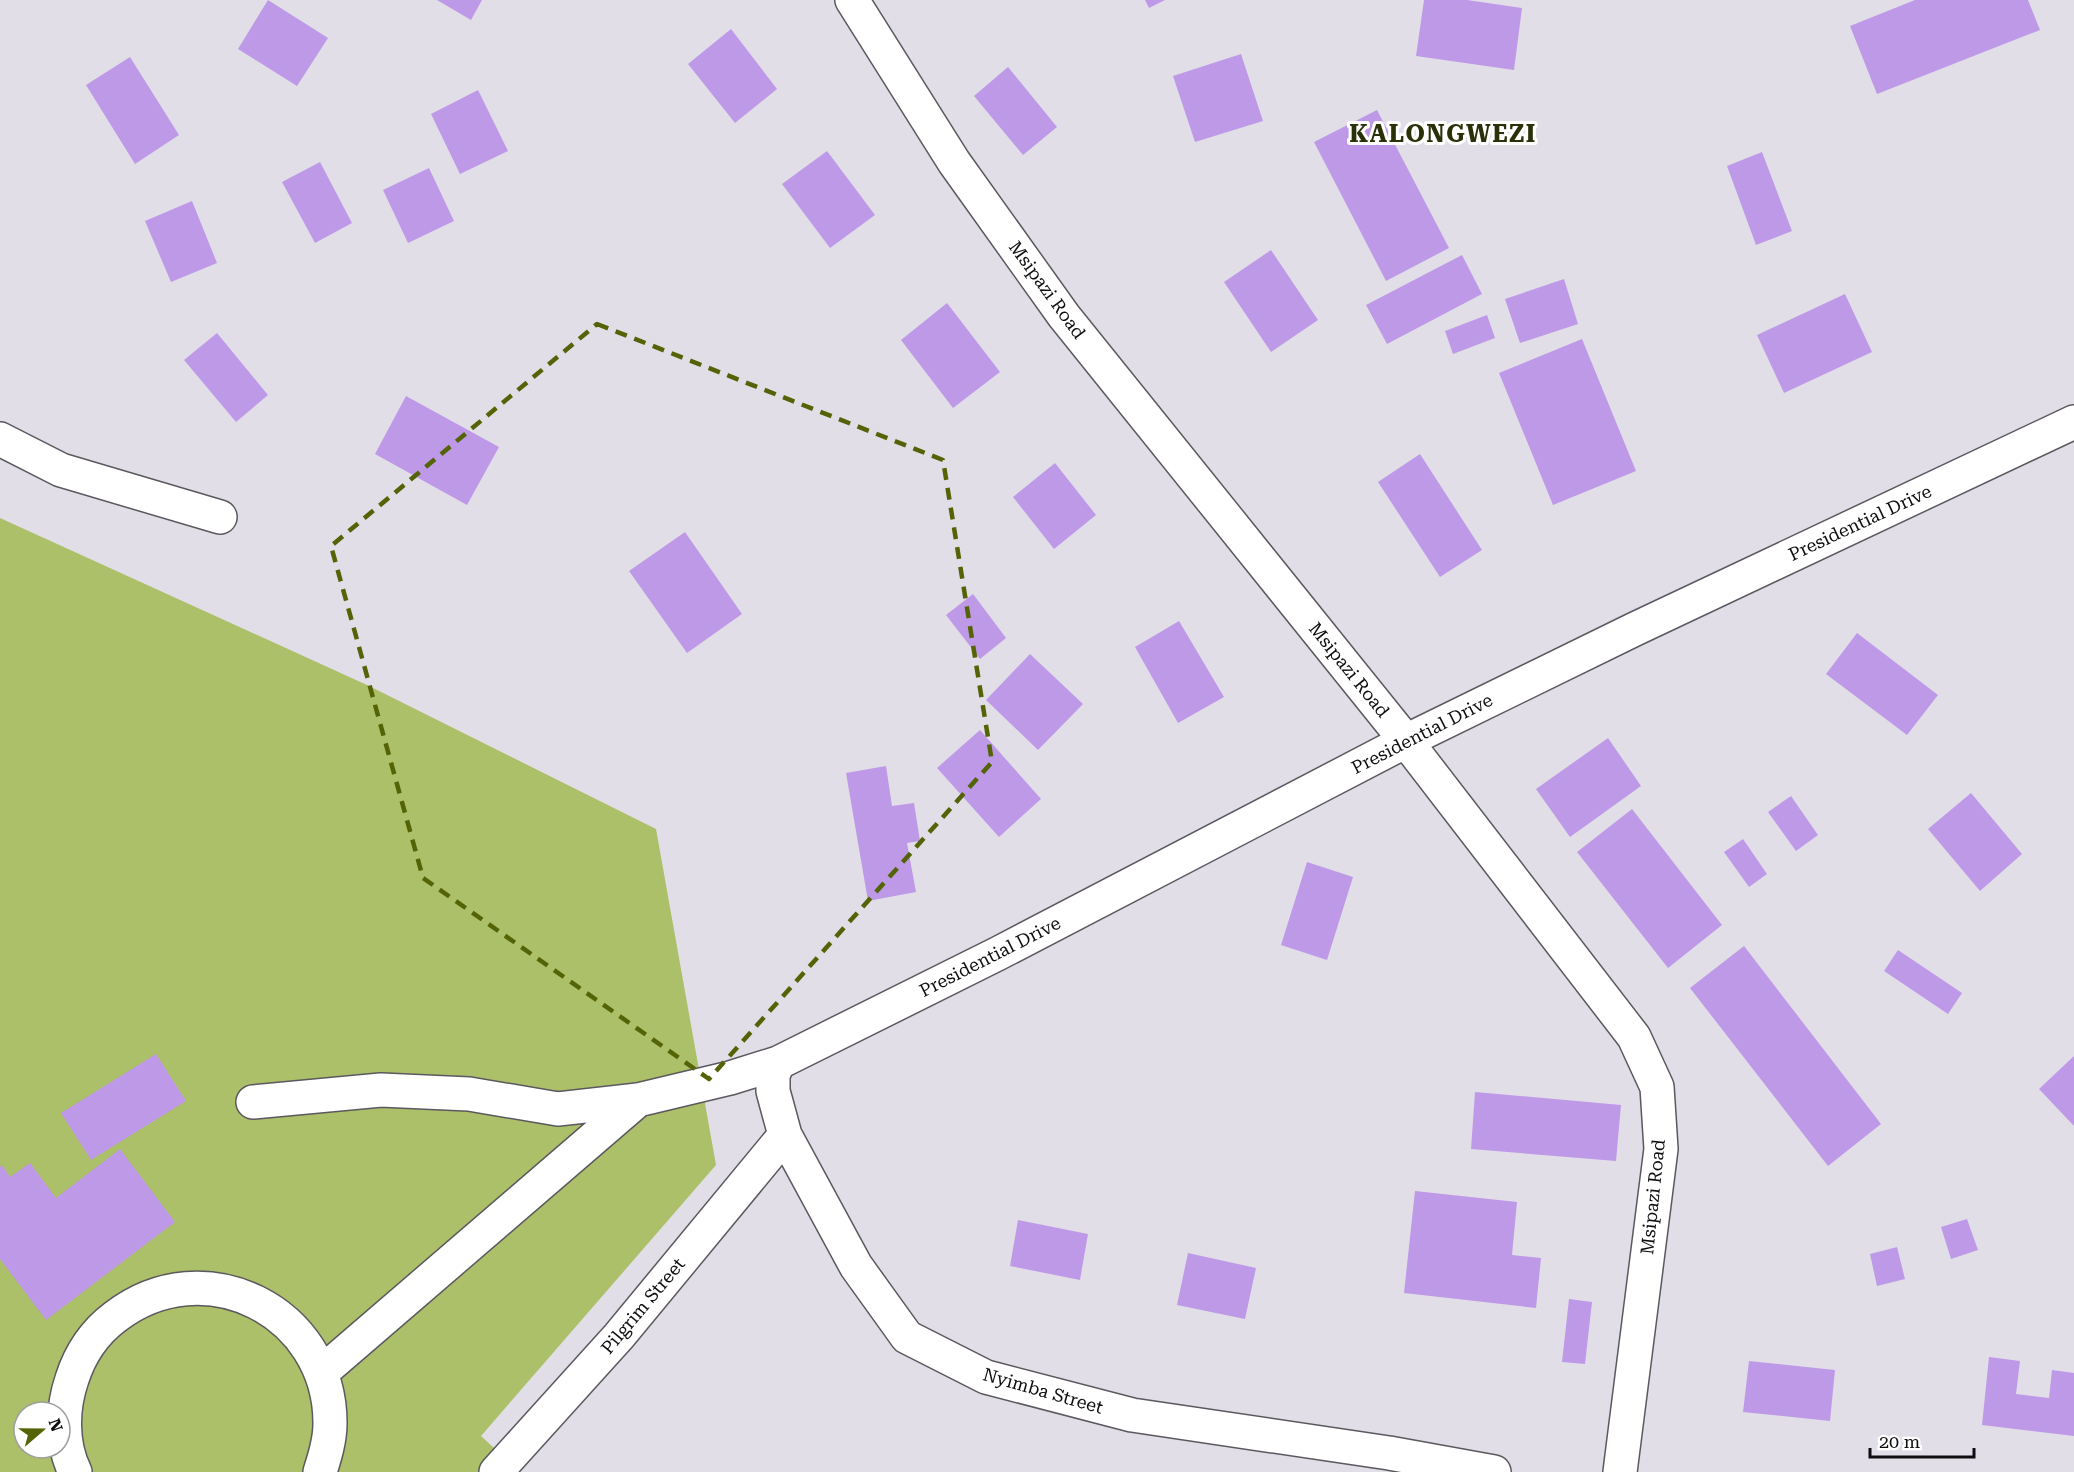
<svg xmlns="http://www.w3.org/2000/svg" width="2074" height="1472" viewBox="0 0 2074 1472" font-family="'Roboto Serif',serif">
<rect width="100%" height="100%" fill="#e2dee7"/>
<path fill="#acbf69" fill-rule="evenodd" d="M 0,518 L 367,685 L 656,829 L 716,1165 L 481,1436 L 520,1472 L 0,1472 ZM 24,1412 L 60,1412 L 60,1448 L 24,1448 Z"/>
<path fill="#be99e8" d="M 268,0 L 328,38 L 297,86 L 238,49 Z
M 437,0 L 482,0 L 471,20 Z
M 1145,0 L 1165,0 L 1149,8 Z
M 1424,0 L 1467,0 L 1522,8 L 1514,70 L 1416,56 Z
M 1915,0 L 2028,0 L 2040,30 L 1877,94 L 1850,26 Z
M 731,29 L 777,89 L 735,123 L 688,64 Z
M 1241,54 L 1263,121 L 1195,142 L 1173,76 Z
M 130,57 L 179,135 L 135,164 L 86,85 Z
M 1008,67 L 1057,127 L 1023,155 L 974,96 Z
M 478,90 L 508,151 L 460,174 L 431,114 Z
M 1377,110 L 1449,248 L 1386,281 L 1314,142 Z
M 827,151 L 875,215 L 830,248 L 782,184 Z
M 1762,152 L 1792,231 L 1756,245 L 1727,166 Z
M 320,162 L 352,223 L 315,243 L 282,182 Z
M 429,168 L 454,221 L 408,243 L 383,190 Z
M 192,201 L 217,263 L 171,282 L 145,221 Z
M 1271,250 L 1318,320 L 1271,352 L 1224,282 Z
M 1462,255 L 1482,294 L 1387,344 L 1366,305 Z
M 1564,279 L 1578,324 L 1520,343 L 1505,299 Z
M 1845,294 L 1872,352 L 1784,393 L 1757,335 Z
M 947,303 L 1000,372 L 953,408 L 901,340 Z
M 1487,315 L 1495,338 L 1453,354 L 1445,331 Z
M 217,333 L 268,395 L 236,422 L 184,360 Z
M 1582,339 L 1636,471 L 1553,505 L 1499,373 Z
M 406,396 L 499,447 L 467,505 L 375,454 Z
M 1420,454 L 1482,550 L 1440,577 L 1378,482 Z
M 1055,463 L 1096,515 L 1054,549 L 1013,497 Z
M 685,532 L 742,614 L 687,653 L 629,571 Z
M 973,594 L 1006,638 L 980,659 L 946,615 Z
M 1179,621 L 1224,697 L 1178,723 L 1135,647 Z
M 1857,633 L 1938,695 L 1907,735 L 1826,674 Z
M 1030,654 L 1083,704 L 1038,750 L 986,700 Z
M 980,730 L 1041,799 L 999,837 L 937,768 Z
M 1608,738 L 1641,786 L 1570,837 L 1536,789 Z
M 886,766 L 892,806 L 914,803 L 920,841 L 907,843 L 916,892 L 868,901 L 846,773 Z
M 1971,793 L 2022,854 L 1980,891 L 1928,829 Z
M 1791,796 L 1818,835 L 1796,851 L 1768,812 Z
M 1632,809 L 1722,925 L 1668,968 L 1577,852 Z
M 1743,839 L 1767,874 L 1749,887 L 1724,852 Z
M 1307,862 L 1353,877 L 1327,960 L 1281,945 Z
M 1744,946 L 1881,1124 L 1828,1166 L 1690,988 Z
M 1898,950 L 1962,993 L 1948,1014 L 1884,971 Z
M 156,1054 L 186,1101 L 91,1160 L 61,1113 Z
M 2074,1056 L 2074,1126 L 2039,1089 Z
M 1475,1092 L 1621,1105 L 1616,1161 L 1471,1149 Z
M 120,1149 L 175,1222 L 46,1320 L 0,1259 L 0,1167 L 2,1165 L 10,1177 L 30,1163 L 56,1198 Z
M 1415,1191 L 1517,1202 L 1512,1255 L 1541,1258 L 1536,1308 L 1404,1293 Z
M 1967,1219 L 1978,1250 L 1951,1259 L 1941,1227 Z
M 1018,1220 L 1088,1234 L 1080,1280 L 1010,1266 Z
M 1897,1247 L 1905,1279 L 1877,1286 L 1870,1254 Z
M 1188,1253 L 1256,1268 L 1245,1319 L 1177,1305 Z
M 1569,1299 L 1592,1302 L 1585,1364 L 1562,1362 Z
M 1989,1357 L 2020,1361 L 2016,1394 L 2049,1398 L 2052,1370 L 2074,1373 L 2074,1436 L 1982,1425 Z
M 1749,1361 L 1835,1370 L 1830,1421 L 1743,1412 Z"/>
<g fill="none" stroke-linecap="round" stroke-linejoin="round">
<g stroke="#5b585f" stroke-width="36">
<path id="minor" d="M 852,0 L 954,162 L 1064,316 L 1406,741 L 1634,1037 L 1657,1087 L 1661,1149 L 1620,1472
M 0,439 L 61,470 L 220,517
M 778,1063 L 773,1075 L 773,1091 L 785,1135 L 856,1266 L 907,1337 L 986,1377 L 1132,1415 L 1389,1453 L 1494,1472
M 253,1102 L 381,1090 L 469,1094 L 558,1109 L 638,1100 L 730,1078 L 778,1063 L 997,954 L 1406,741 L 1635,629 L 2074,422
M 321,1373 L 638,1100
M 75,1472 C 61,1444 62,1408 72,1379 C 80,1354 95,1332 115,1317 C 204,1248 330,1311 330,1423 C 330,1440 325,1456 320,1472
M 496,1472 L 619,1336 L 785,1135"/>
</g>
<use href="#minor" stroke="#fff" stroke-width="33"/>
</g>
<path fill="none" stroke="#546306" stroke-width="4.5" stroke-dasharray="12 8" stroke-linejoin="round" d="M 597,324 L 943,460 L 992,762 L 709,1079 L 423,878 L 331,546 Z"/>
<g text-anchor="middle" stroke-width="6" stroke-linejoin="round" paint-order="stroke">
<g font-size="18" fill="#0e0d0f" stroke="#fff">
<text transform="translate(1047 290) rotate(54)" y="6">Msipazi Road</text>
<text transform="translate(1860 523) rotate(-25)" y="6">Presidential Drive</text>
<text transform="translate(1349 670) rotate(51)" y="6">Msipazi Road</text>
<text transform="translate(1422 734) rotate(-27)" y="6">Presidential Drive</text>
<text transform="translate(990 957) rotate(-27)" y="6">Presidential Drive</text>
<text transform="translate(1653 1197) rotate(-84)" y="6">Msipazi Road</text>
<text transform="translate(643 1306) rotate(-50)" y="6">Pilgrim Street</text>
<text transform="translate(1043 1391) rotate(16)" y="6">Nyimba Street</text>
</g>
<g font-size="24" font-weight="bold" letter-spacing="1.5" fill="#2a3109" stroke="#fff">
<text x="1443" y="142">KALONGWEZI</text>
</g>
</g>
<g transform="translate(42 1430) rotate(70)"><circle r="28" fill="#ffffff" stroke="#9f9e9f" stroke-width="1.5"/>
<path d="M0-4.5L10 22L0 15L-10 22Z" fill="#546306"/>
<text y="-9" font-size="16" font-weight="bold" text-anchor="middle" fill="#0e0d0f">N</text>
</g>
<path d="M1870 1448v9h104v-9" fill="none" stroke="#0e0d0f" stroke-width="3"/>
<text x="1879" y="1448" font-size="18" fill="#0e0d0f" stroke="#ffffff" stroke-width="4.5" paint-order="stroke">20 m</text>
</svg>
